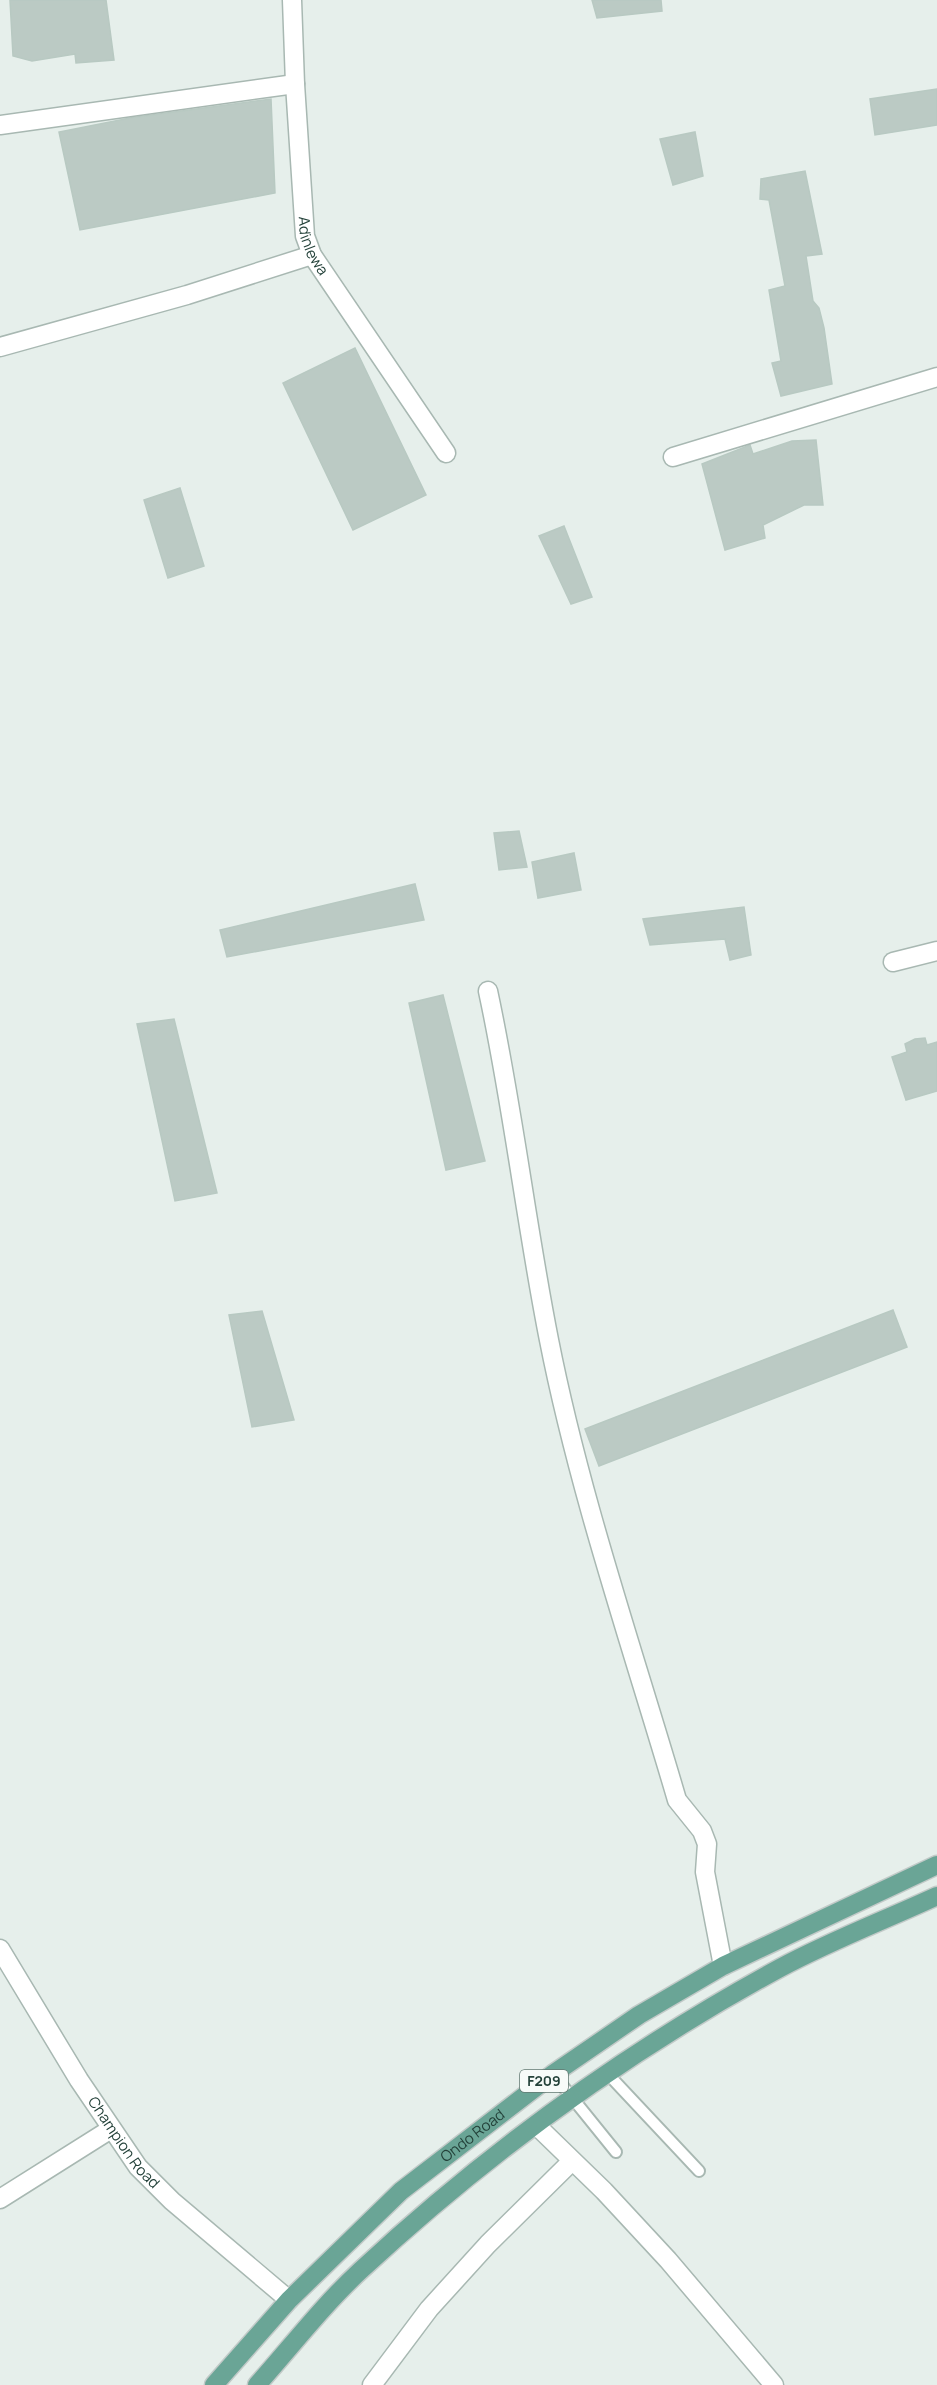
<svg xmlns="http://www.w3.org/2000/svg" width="937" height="2385" viewBox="0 0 937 2385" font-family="Manrope,sans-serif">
<rect width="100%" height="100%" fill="#e6efeb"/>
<path fill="#bbcac4" stroke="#b8c9c2" stroke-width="1.5" d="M 10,0 L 106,0 L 114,60 L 76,63 L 75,54 L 32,61 L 13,56 Z
M 592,0 L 661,0 L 662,11 L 597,18 Z
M 937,89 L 937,125 L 875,135 L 870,99 Z
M 271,99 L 275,193 L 80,230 L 59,132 L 130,118 Z
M 695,132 L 703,176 L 673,185 L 660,139 Z
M 805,171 L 822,254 L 806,256 L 813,301 L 819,308 L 824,328 L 832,384 L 781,396 L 772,363 L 781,361 L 769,290 L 785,286 L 769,200 L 760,199 L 761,179 Z
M 355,348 L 426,495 L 353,530 L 283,383 Z
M 816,440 L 823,505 L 804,505 L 763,525 L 765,538 L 725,550 L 702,464 L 750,445 L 753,454 L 792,441 Z
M 180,488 L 204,566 L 168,578 L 144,500 Z
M 564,526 L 592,597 L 571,604 L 539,536 Z
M 519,831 L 527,867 L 499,870 L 494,833 Z
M 574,853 L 581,890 L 538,898 L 532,862 Z
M 415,884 L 424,920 L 227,957 L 220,930 Z
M 744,907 L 751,955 L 730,960 L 725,939 L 650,945 L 643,919 Z
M 443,995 L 485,1161 L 446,1170 L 409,1003 Z
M 174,1019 L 217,1193 L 175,1201 L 137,1024 Z
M 925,1038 L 927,1045 L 937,1042 L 937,1091 L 906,1100 L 892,1057 L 907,1052 L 905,1044 L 915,1039 Z
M 893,1310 L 907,1347 L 599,1466 L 585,1429 Z
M 262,1311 L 294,1420 L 252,1427 L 229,1315 Z"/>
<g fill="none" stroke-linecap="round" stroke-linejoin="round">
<g stroke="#a8b8b2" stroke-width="14">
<path id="service" d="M 607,2073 L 699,2171
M 553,2074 L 616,2152"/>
</g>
<g stroke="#a8b8b2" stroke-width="21">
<g id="minor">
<path id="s1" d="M 292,0 L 295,84 L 305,236 L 312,255 L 446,453"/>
<path d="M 0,125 L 295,84"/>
<path d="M 0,347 L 187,295 L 312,255"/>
<path d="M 673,457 L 937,377"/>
<path d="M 893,962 L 937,951"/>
<path d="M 488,991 C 513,1107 526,1224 549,1340 C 579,1493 633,1650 677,1800 L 702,1831 L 707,1844 L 705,1872 L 723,1966"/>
<path id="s2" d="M 0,1949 L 79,2080 L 138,2167 L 172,2201 L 289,2300"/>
<path d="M 536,2125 L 604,2191 L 668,2260 L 774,2385"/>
<path d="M 0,2199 L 111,2129"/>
<path d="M 372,2385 L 429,2309 L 488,2244 L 572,2161"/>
</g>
</g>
<g stroke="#c2cac8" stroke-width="21">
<g id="primary">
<path id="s3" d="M 214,2385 L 289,2300 L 401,2191 L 553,2074 L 639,2015 L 723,1966 L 937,1865"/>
<path d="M 257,2385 C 291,2347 323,2305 361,2270 C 487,2153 629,2050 780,1968 C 830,1941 885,1920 937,1896"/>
</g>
</g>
<use href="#service" stroke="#fff" stroke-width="10"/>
<use href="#minor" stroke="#fff" stroke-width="18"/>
<use href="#primary" stroke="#6aa596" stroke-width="18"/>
</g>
<g text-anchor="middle" stroke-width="4.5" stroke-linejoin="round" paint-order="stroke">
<rect fill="#f7fbf9" stroke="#637a73" stroke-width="1.5" x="520" y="2070" width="48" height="22" rx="4.5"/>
<g font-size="14" font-weight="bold" fill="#24423a">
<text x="544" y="2086">F209</text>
</g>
<g font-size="15" fill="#24423a" stroke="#f7fbf9">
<text dy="5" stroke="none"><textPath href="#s1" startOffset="248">Adinlewa</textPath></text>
<text dy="5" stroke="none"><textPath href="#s3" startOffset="360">Ondo Road</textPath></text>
<text dy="5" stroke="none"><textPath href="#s2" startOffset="230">Champion Road</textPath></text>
</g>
</g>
</svg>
